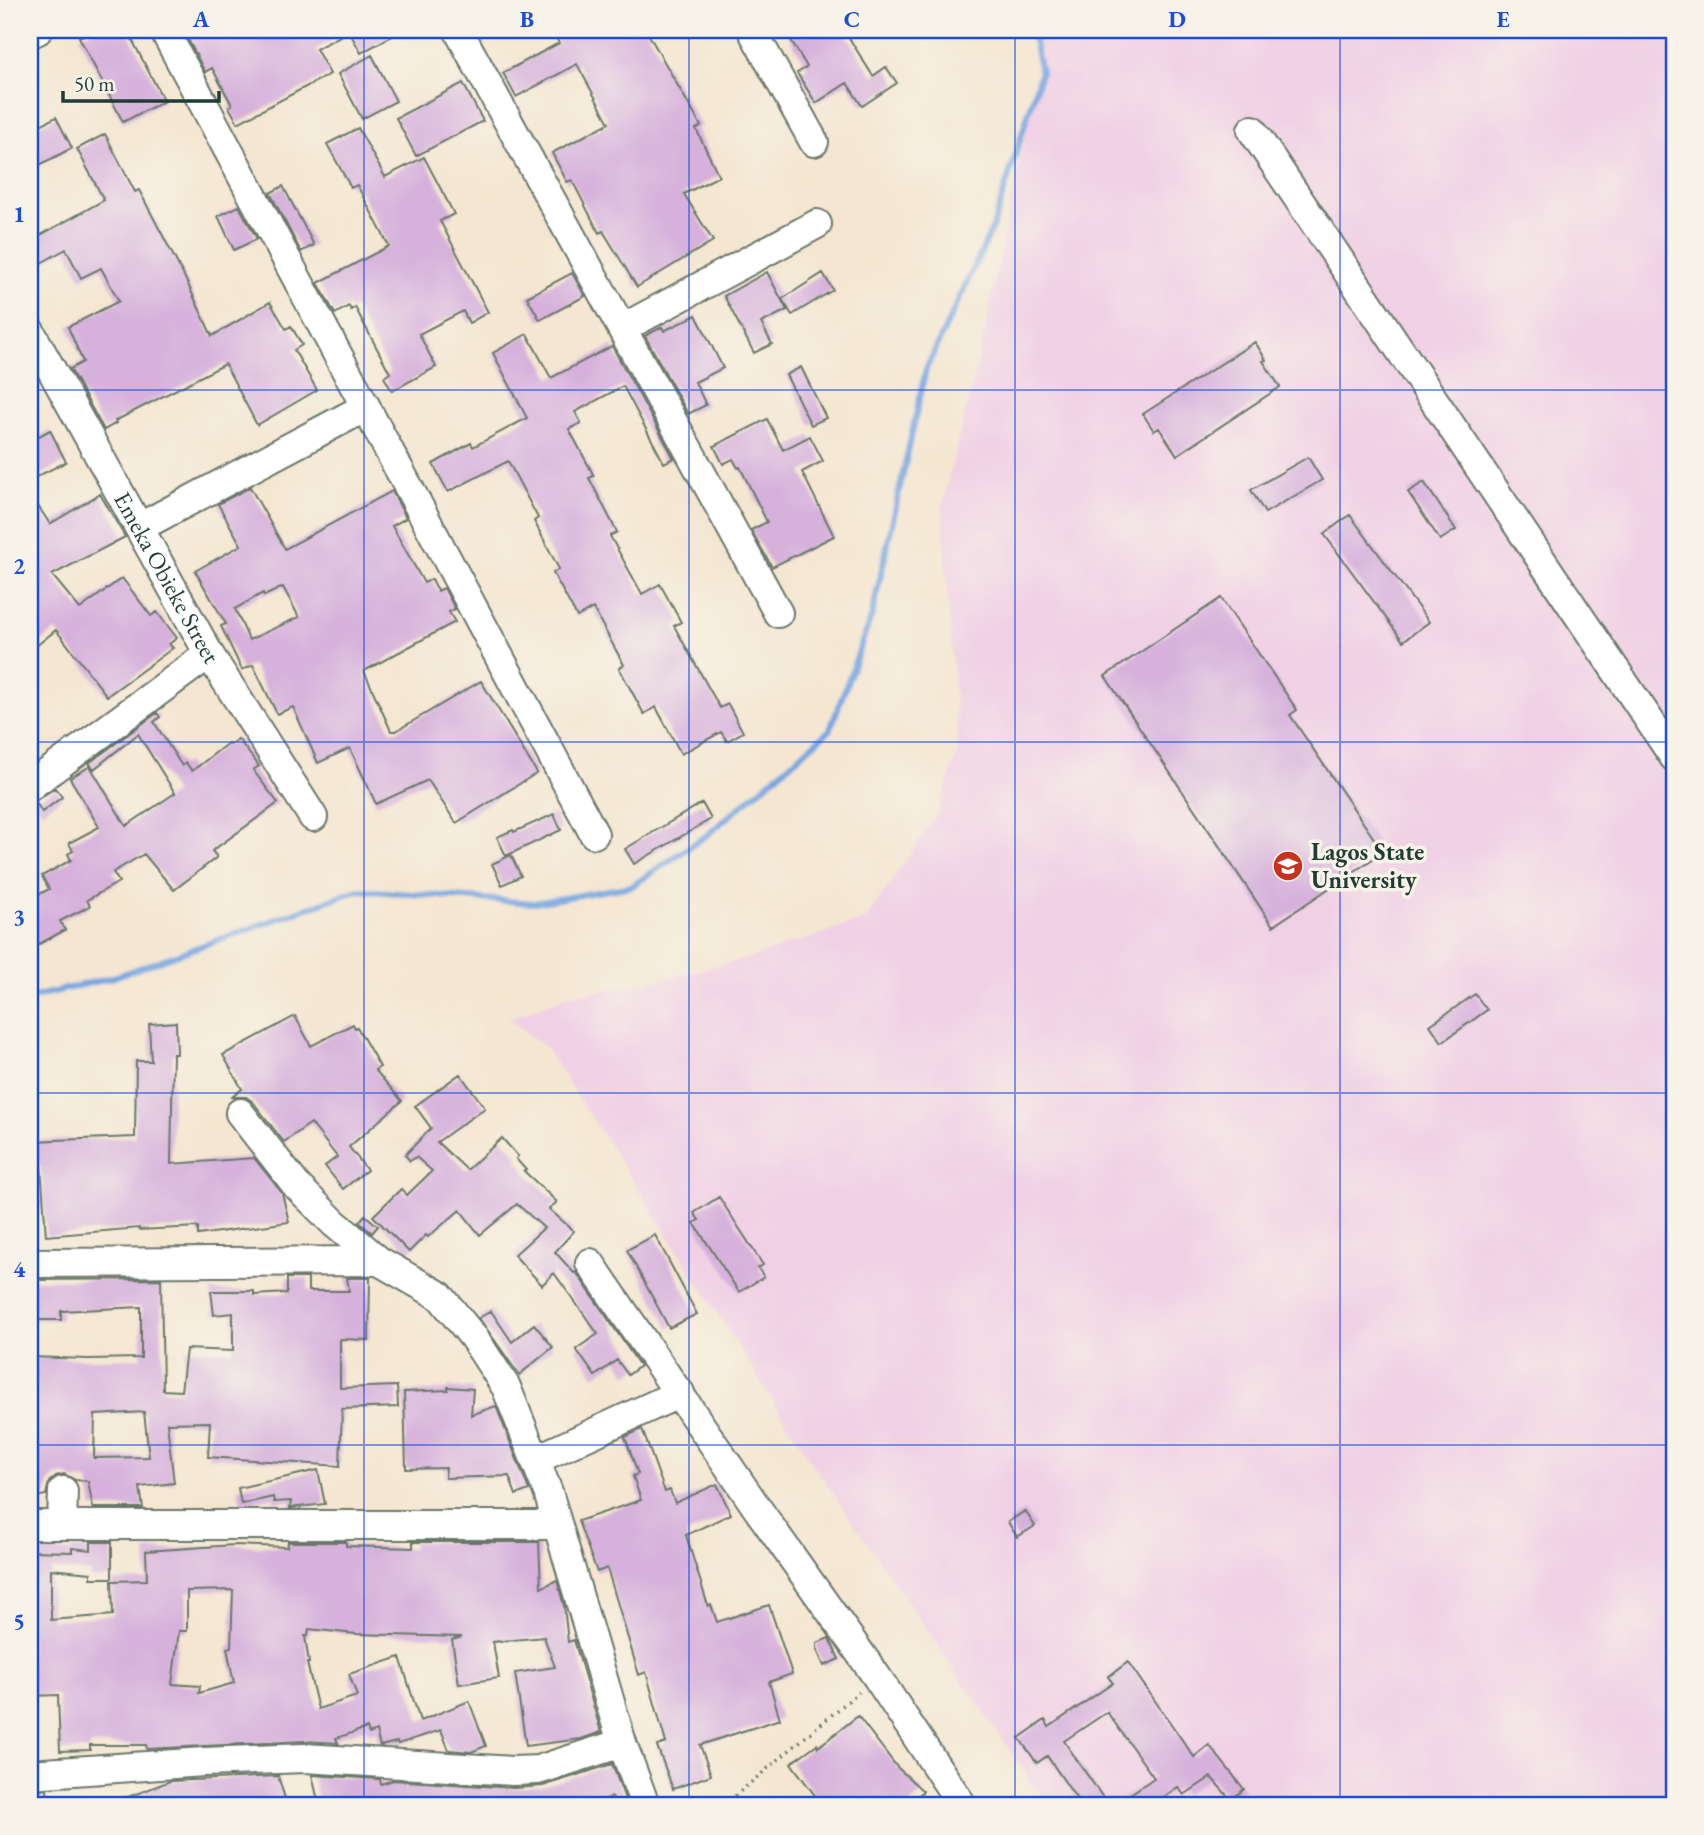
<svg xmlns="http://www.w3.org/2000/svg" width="1704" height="1835" viewBox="0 0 1704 1835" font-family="'EB Garamond',serif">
<rect width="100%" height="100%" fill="#f7f3e8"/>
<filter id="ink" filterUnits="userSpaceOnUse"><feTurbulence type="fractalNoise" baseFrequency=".0143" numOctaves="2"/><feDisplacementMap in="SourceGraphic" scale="14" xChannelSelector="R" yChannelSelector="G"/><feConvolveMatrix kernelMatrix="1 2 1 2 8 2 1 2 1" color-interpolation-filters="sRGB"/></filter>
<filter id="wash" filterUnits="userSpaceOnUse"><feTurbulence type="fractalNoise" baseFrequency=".00686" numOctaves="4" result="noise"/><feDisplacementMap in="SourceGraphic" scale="28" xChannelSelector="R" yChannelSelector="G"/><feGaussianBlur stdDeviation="1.57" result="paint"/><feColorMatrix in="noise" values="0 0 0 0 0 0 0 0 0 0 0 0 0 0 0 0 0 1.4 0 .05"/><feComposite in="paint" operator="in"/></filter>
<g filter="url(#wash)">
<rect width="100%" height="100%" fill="#f4e6d0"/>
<path fill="#f0d0e5" d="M 1037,30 L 1674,30 L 1674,1805 L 1047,1805 L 810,1460 L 677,1249 L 545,1047 L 509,1019 L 569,995 L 638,985 L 749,958 L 866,919 L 938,813 L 958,750 L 942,506 L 981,348 L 1040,59 Z"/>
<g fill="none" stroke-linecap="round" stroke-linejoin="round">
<path stroke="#78a6e1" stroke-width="6" d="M 30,998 L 114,977 L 358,890 L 534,903 L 632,886 L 707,835 L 830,730 L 872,615 L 926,369 L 993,227 L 1041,72 L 1032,30"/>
</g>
<g id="blocks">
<path fill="#d6b1dc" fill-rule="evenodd" d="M 93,30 L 127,30 L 164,101 L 123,122 L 79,37 Z
M 183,30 L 403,30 L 361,53 L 349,31 L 316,49 L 330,74 L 238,123 L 229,107 L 232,105 L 212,68 L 205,72 Z
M 551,30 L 646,30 L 701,126 L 696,129 L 719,176 L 684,194 L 713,241 L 637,287 L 603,231 L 599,233 L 572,180 L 567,182 L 552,153 L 609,123 L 577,64 L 516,97 L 503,73 L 559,43 Z
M 785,30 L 844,30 L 873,76 L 886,67 L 897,83 L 862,106 L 847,83 L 816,103 L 797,73 L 807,67 Z
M 372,55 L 396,101 L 362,119 L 338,74 Z
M 463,83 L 483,121 L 416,156 L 396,118 Z
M 56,117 L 72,148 L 30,170 L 30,130 Z
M 358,128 L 385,177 L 424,157 L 454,214 L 440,221 L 488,312 L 469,323 L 463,311 L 419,334 L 436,367 L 392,391 L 384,377 L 390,373 L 355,307 L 351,310 L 349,306 L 335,314 L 318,283 L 389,246 L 357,185 L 351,188 L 327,144 Z
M 105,134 L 135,192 L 139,190 L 185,278 L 212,336 L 270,302 L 286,329 L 291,326 L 302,345 L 294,350 L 317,390 L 257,425 L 225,364 L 115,421 L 116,423 L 104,430 L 70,369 L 83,362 L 68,327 L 119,301 L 101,268 L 81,278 L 66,249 L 30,269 L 30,241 L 104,200 L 77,149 Z
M 283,186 L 314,245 L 301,252 L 270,193 Z
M 239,206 L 257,239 L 234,250 L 218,216 Z
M 767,272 L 787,310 L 761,323 L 772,344 L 754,353 L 724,296 Z
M 572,273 L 585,296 L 540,320 L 527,297 Z
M 823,273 L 833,290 L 792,315 L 782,299 Z
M 696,315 L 723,368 L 695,382 L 706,405 L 688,414 L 645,336 L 662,327 L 664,331 Z
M 527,334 L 551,378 L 612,346 L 674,458 L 664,463 L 623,386 L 575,412 L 581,423 L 569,429 L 594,476 L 589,478 L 617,532 L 610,536 L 642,594 L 660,584 L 681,622 L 674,626 L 720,708 L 728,704 L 743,732 L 727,741 L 721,732 L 681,754 L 656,707 L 644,714 L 619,668 L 624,665 L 593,608 L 577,617 L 553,573 L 559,569 L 534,521 L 538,518 L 508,461 L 448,492 L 433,464 L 471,443 L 473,447 L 527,418 L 493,353 Z
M 1255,342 L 1266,360 L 1263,361 L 1280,387 L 1177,455 L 1159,428 L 1154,431 L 1143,414 Z
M 801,367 L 826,418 L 811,425 L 786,375 Z
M 767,419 L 783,450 L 810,436 L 823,461 L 802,472 L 834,536 L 772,567 L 751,530 L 767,522 L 740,467 L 738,468 L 733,459 L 723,464 L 714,446 Z
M 50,430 L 66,462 L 30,480 L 30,441 Z
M 1308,457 L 1322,480 L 1265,513 L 1251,490 Z
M 1424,482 L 1456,530 L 1440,540 L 1408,492 Z
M 250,487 L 285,549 L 392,491 L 406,518 L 392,526 L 424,583 L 432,579 L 438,591 L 444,588 L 455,609 L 449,612 L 455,622 L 364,671 L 391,731 L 396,731 L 481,681 L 537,773 L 456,823 L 428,780 L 376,804 L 350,748 L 318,763 L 293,707 L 277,714 L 253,665 L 242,670 L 221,626 L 226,624 L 195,571 L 241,545 L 218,504 ZM 283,587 L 299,617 L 249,640 L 235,609 L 263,593 L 264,596 Z
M 30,494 L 50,524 L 100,494 L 125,537 L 52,575 L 80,609 L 122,578 L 151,616 L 157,612 L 177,638 L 169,644 L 173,648 L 107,696 L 56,630 L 30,651 Z
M 1350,515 L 1429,622 L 1403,641 L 1324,534 Z
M 1221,598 L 1297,710 L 1290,715 L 1383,852 L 1273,926 L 1105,676 Z
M 157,713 L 160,717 L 154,722 L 182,766 L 186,763 L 192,771 L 228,743 L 230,745 L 238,739 L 259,766 L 253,770 L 278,803 L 212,851 L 217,857 L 174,890 L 144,854 L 113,872 L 119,882 L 87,900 L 90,906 L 60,921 L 65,930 L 30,949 L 30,899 L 49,889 L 42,876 L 71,860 L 68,854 L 73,851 L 69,843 L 99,827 L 70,778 L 90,766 L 126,826 L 175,793 L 138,734 L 94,769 L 89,763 Z
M 55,788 L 62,797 L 42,812 L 35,801 Z
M 702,803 L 711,819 L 634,864 L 625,849 Z
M 554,814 L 561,830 L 506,856 L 497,837 L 513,830 L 514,832 Z
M 511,855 L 521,876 L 502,885 L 492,864 Z
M 1475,994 L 1487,1010 L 1442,1042 L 1430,1025 Z
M 295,1016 L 311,1046 L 353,1024 L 355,1028 L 357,1027 L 380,1067 L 375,1070 L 402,1101 L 349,1147 L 367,1170 L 343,1189 L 325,1166 L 337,1157 L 311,1123 L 284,1142 L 253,1102 L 246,1097 L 232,1097 L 242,1089 L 223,1055 Z
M 176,1022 L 177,1054 L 173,1054 L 171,1164 L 254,1158 L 282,1193 L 289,1222 L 198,1235 L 198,1227 L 139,1230 L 139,1228 L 46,1236 L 41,1166 L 30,1167 L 30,1141 L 135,1137 L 136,1061 L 151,1061 L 149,1024 Z
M 460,1074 L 485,1108 L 437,1142 L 467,1170 L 502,1138 L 518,1156 L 516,1159 L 526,1170 L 524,1171 L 557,1202 L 549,1209 L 574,1231 L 555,1252 L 574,1273 L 576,1272 L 640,1366 L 628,1375 L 617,1360 L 595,1376 L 576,1349 L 598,1334 L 554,1273 L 542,1285 L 514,1255 L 544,1228 L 517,1204 L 480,1235 L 460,1210 L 428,1237 L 426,1235 L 409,1252 L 373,1216 L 401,1189 L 407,1195 L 432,1171 L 416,1157 L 410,1161 L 405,1155 L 431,1128 L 415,1106 Z
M 719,1197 L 763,1265 L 758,1268 L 764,1277 L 739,1292 L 694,1223 L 699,1220 L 694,1213 Z
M 365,1215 L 378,1226 L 372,1233 L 359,1222 Z
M 655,1235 L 697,1314 L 669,1328 L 627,1250 Z
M 287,1278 L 308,1278 L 308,1291 L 349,1291 L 347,1278 L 370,1278 L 369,1340 L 340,1339 L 340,1388 L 397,1386 L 398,1407 L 342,1409 L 340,1466 L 208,1457 L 210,1422 L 167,1423 L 174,1483 L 140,1487 L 143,1508 L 93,1508 L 88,1481 L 75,1480 L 64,1474 L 56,1476 L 49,1482 L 46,1495 L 30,1498 L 30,1357 L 88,1359 L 141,1358 L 141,1307 L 61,1311 L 61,1320 L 30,1320 L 30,1280 L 161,1279 L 163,1390 L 181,1391 L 186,1349 L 233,1351 L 233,1313 L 214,1315 L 211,1291 L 254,1291 L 254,1295 L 287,1293 ZM 144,1412 L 149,1457 L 94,1458 L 95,1415 Z
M 491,1311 L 512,1342 L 534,1324 L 553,1347 L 519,1375 L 479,1318 Z
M 448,1387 L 473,1389 L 471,1415 L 496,1406 L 529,1490 L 516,1495 L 509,1476 L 445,1478 L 446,1468 L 406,1469 L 404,1392 L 448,1390 Z
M 642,1429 L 665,1492 L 670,1490 L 675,1503 L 717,1484 L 731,1514 L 686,1535 L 708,1606 L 711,1605 L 717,1622 L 769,1605 L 792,1674 L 769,1682 L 780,1719 L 700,1745 L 711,1775 L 673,1789 L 657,1746 L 666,1743 L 646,1672 L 639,1675 L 607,1568 L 597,1572 L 578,1521 L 641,1500 L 633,1476 L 638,1474 L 625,1437 Z
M 318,1470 L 325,1504 L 290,1508 L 291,1501 L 274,1502 L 273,1497 L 241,1504 L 238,1488 Z
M 1025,1511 L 1035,1526 L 1017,1537 L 1008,1522 Z
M 91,1542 L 112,1542 L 112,1578 L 91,1578 L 91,1573 L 51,1569 L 51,1620 L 113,1615 L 112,1581 L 147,1580 L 146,1551 L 234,1545 L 287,1547 L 288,1542 L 346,1542 L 346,1546 L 413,1548 L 413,1542 L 539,1542 L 541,1588 L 557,1580 L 564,1606 L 568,1642 L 574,1640 L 601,1732 L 581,1739 L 526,1746 L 515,1673 L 555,1667 L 544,1637 L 493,1642 L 499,1678 L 459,1684 L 452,1640 L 462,1637 L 356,1634 L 309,1629 L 308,1636 L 305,1636 L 309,1663 L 307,1663 L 318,1709 L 357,1696 L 349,1674 L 400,1657 L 420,1721 L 469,1701 L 486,1746 L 471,1752 L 449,1750 L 441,1730 L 398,1744 L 397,1742 L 380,1746 L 376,1731 L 369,1734 L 367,1728 L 336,1738 L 338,1743 L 304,1741 L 147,1749 L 146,1745 L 90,1745 L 90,1750 L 60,1751 L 58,1695 L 30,1696 L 30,1551 L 72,1552 L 72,1548 L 91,1550 ZM 233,1590 L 231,1647 L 227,1648 L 234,1683 L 199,1693 L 200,1686 L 172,1684 L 179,1631 L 187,1631 L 187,1591 Z
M 829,1638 L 839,1659 L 824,1666 L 817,1650 L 817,1643 Z
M 1128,1662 L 1194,1757 L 1209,1745 L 1244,1789 L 1231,1800 L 1211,1777 L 1184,1795 L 1178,1787 L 1153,1805 L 1114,1805 L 1154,1778 L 1107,1712 L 1064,1741 L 1108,1805 L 1081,1805 L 1047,1756 L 1037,1763 L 1019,1738 L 1045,1720 L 1049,1727 L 1113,1683 L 1108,1677 Z
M 858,1716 L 897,1767 L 923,1791 L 910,1805 L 822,1805 L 791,1763 L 817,1744 L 818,1747 Z
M 612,1764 L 625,1799 L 614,1802 L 612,1797 L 588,1805 L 362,1805 L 360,1800 L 337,1805 L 319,1805 L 312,1775 L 380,1779 L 381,1784 L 393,1780 L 514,1788 L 543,1786 Z
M 278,1776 L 287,1805 L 110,1804 L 170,1781 Z
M 47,1789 L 48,1805 L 30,1805 L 30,1790 Z"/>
</g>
</g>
<g filter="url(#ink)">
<use href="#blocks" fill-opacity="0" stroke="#6a786b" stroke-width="2"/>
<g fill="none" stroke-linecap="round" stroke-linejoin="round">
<g stroke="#6a786b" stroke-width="32">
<g id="minor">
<path d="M 164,30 L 594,834"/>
<path d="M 458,30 L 778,613"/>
<path d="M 752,30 L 814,142"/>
<path d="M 30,34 L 38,30"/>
<path d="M 1252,130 L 1674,757"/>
<path d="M 623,328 L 817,224"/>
<path id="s1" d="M 30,331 L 209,654 L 313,817"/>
<path d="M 140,527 L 366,407"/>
<path d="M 30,786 L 209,654"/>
<path d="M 240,1113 L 296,1185 L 334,1223 L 379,1261 L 440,1296 L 474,1338 L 506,1387 L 548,1492 L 622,1743 L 645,1805"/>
<path d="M 30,1263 L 379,1261"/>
<path d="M 590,1263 L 757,1508 L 877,1677 L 962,1805"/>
<path d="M 535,1460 L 680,1393"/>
<path d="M 62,1524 L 63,1491"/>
<path d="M 30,1525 L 557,1525"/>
<path d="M 30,1774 L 204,1762 L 305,1758 L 513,1771 L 538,1770 L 622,1743"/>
</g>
</g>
<path stroke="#6a786b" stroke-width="3.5" stroke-dasharray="2 5" stroke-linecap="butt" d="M 724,1805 L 859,1692"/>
<use href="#minor" stroke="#fff" stroke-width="28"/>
</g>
</g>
<path fill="none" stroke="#1d4ed8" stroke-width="2" stroke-opacity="0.55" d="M 364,30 L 364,1805M 689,30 L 689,1805M 1015,30 L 1015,1805M 1340,30 L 1340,1805M 30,390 L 1674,390M 30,742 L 1674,742M 30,1093 L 1674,1093M 30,1445 L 1674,1445"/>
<defs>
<g id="university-disc" transform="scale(1.575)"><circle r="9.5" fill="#c8321e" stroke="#f7f3e8"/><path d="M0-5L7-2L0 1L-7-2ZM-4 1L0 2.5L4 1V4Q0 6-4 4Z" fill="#fff"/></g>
</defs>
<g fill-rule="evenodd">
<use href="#university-disc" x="1288" y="866"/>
</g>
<g text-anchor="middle" stroke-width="7" stroke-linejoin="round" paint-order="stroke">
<g font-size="24" fill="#1f3d34" stroke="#f7f3e8">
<text dy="8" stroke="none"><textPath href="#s1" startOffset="282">Emeka Obieke Street</textPath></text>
</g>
<g font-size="24" font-weight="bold" fill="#1f3d34" stroke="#f7f3e8" text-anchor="start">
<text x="1311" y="860">Lagos State<tspan x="1311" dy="28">University</tspan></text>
</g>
</g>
<rect width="1704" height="1835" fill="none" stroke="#f7f3e8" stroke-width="77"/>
<path d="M63 91v10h156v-10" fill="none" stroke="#1f3d34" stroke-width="3.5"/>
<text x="74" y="91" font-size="21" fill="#1f3d34" stroke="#f7f3e8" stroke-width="5" paint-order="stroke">50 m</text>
<rect x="38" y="38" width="1628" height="1759" fill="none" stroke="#1d4ed8" stroke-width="2.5"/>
<g font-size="23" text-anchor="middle" font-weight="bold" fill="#1d4ed8">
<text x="201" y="27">A</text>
<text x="527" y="27">B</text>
<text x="852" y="27">C</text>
<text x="1177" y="27">D</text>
<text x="1503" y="27">E</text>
<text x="19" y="222">1</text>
<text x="19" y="574">2</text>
<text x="19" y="925">3</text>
<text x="19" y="1277">4</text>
<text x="19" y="1629">5</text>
</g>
</svg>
